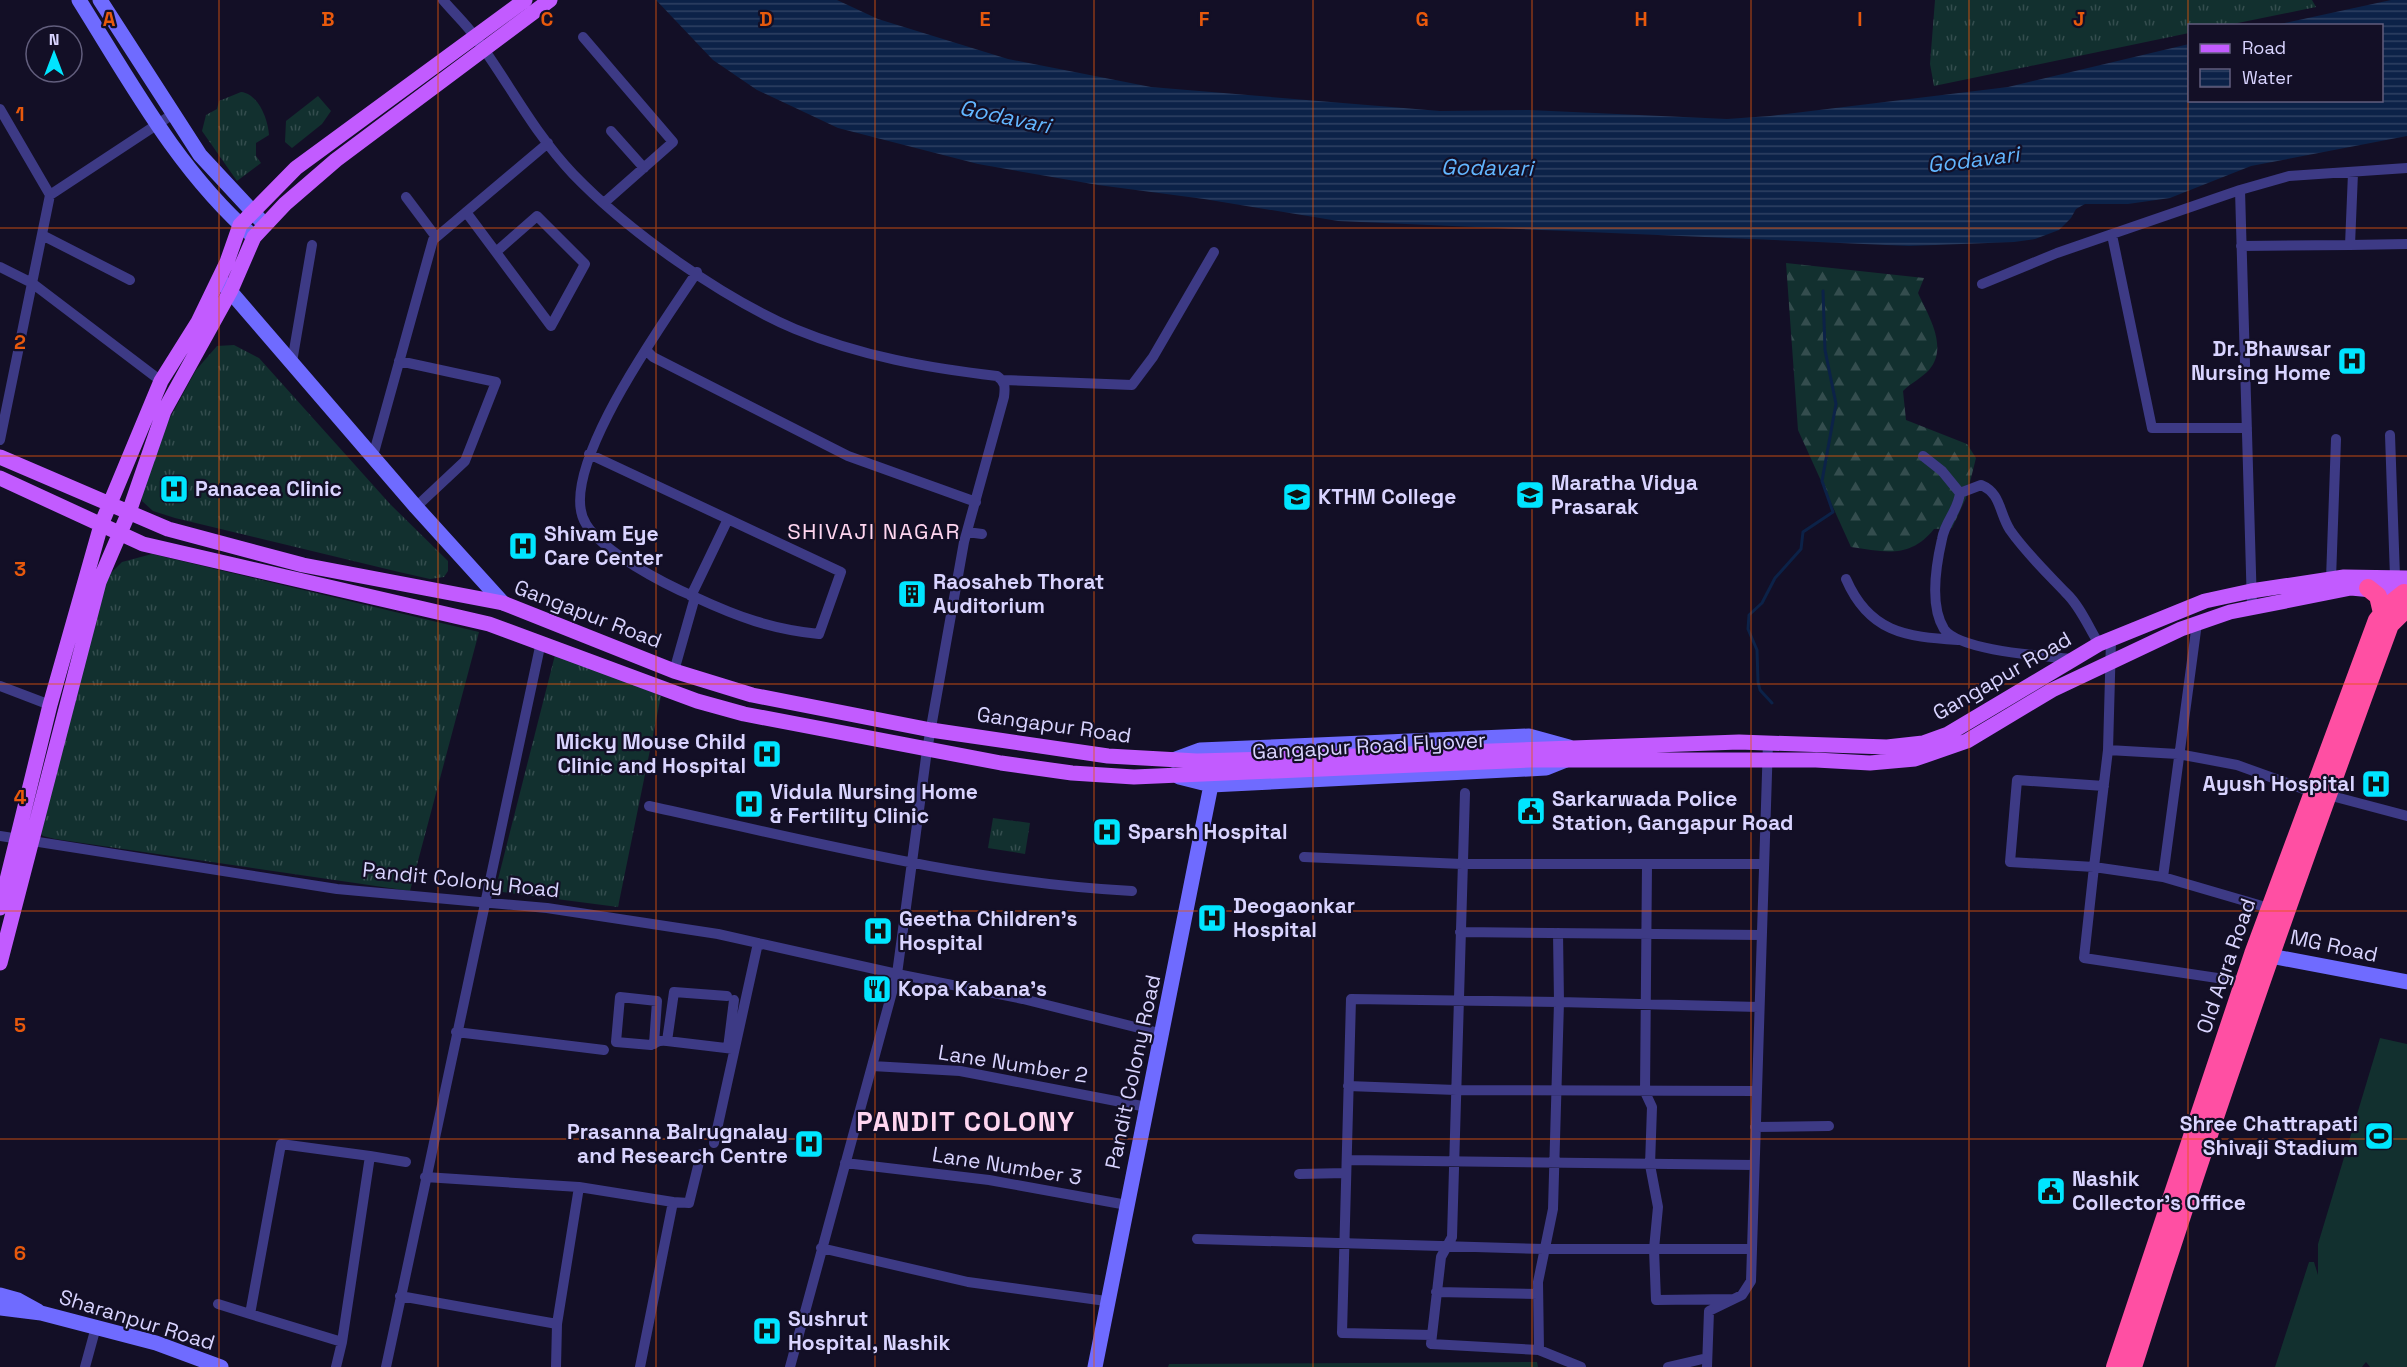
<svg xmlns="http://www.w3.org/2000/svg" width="2407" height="1367" viewBox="0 0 2407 1367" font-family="'Space Grotesk',sans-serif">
<defs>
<pattern id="grass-tufts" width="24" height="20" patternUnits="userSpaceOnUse" patternTransform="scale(1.5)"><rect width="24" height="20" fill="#12302f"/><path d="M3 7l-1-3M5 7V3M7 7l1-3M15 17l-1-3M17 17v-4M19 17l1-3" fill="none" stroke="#344d4e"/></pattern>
<pattern id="forest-firs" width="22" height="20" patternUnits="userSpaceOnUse" patternTransform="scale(1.5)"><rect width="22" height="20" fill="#12302f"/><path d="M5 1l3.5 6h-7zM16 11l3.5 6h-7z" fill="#344d4e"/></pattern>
<pattern id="water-rules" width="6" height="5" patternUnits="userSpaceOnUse" patternTransform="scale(1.5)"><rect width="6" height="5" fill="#0c2248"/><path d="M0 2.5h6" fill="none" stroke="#2f4163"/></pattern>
</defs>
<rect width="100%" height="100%" fill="#130f26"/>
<path fill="url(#grass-tufts)" d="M 1935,0 L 2312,0 L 2316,7 L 2228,25 L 2190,26 L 2189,33 L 1934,86 L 1930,64 Z
M 241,92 C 259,94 268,120 269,135 L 256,143 L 256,156 L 261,163 L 237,181 L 202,131 L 206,115 L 217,109 L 219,101 Z
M 318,96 L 331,111 L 322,124 L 292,148 L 285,142 L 286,121 Z
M 234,345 L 259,358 L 390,504 L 448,561 L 448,571 L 444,577 L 430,579 L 399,572 L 175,518 L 153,511 L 142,501 L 140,473 L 196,370 L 217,346 Z
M 152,554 L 479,632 L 410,891 L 55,839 L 43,836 L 38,832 L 104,580 L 122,562 Z
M 556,651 L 661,696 L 618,907 L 495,891 Z
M 993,818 L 1030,823 L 1025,854 L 988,848 Z"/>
<path fill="url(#forest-firs)" d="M 1786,263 L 1924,278 L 1918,293 C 1928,315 1949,347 1929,370 C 1923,377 1911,383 1903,391 L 1906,420 L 1967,444 L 1976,458 L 1966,498 L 1952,528 L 1934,529 C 1910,559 1885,552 1851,547 L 1798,430 Z"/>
<path fill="#12302f" d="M 2380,1038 L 2407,1044 L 2407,1367 L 2370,1367 L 2366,1362 L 2362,1367 L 2275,1367 L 2309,1262 L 2314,1262 L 2318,1275 L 2318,1244 Z
M 1537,1362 L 1538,1367 L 1168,1367 L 1169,1364 Z"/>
<path fill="url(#water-rules)" d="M 656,0 L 837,0 L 878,19 L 1008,59 L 1151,87 L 1440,111 L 1529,110 L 1727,119 L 1770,116 L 2008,87 L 2189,44 L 2190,100 L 2382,100 L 2382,26 L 2275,25 L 2391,0 L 2407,0 L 2407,136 L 2251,166 L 2170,198 L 2128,204 L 2085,204 L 2076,209 L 2071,218 L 2059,230 L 2035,239 L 2014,242 L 1909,246 L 1338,221 L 1204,199 L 1098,185 L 978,164 L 838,128 L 757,90 L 713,60 Z"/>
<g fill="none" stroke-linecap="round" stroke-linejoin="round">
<path stroke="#0c2248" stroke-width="3" d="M 1772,703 L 1760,690 L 1758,682 L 1757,650 L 1748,629 L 1749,615 L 1762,603 L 1775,578 L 1801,549 L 1803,532 L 1833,512 L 1822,481 L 1836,404 L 1825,350 L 1823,291"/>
<path stroke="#3d3a85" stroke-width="10" d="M 443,0 C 454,13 466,24 476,38 C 509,83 534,133 573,174 C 629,232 721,297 795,329 C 860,356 928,368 997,376 C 1006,382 1005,388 1004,397 L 964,542 L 927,750 L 897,974 L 790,1367
M 583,37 L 673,142 L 605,202
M 0,109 L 50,195 L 0,440
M 611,131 L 644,168
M 50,195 L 173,114
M 406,197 L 436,237
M 466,212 L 551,326 L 585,264 L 537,216 L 496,252
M 42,235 L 130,280
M 2112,235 L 2152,428 L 2247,428
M 2350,245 L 2407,244
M 2241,246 L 2350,245 L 2353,173
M 0,267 L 32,283 L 161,381
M 1982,284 L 2057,253 L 2240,190
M 646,350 L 653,357 L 848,456 L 976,502
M 399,361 L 496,382 L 465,461 L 416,507
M 292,362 L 312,245
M 1003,380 L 1132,385 L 1153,357 L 1214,252
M 2390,435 L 2395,577
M 589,454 L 841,572 L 819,634 C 771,629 738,617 695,597
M 373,456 L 433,240 L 548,143
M 1923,456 L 1942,471 L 1960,493 C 1958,511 1945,521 1942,539 C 1936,565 1929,605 1944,629 C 1959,651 2045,656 2072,659
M 1960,493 L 1981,485 C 2001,493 1999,513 2010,530 C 2026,553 2047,573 2066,593 C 2080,606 2089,628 2099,644
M 967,532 L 982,534
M 1846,579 C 1869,632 1905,637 1958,640
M 2331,579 L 2336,439
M 691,596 L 728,519
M 2252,607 L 2240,190 L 2289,176 L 2407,168
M 2111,640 L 2108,750 L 2178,754 L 2237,765 L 2312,792
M 674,671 L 695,597 C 664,584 603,552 586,524 C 553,473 667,318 697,272
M 0,686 L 50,705
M 2108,750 L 2094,867 L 2163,877 L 2269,908
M 2104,786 L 2017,780 L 2010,862 L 2094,867 L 2084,958 L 2244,982
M 1465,793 L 1452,1237 L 1441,1257 L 1431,1344 L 1539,1350 L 1581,1367
M 2328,795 L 2407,816
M 649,806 C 805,840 972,883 1132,891
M 0,836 L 337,889 L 547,908 L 718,934 L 897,974 L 1023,999 L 1163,1034
M 1304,857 L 1462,864 L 1763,864
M 1647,864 L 1645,1092 L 1652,1107 L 1650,1165 L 1658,1207 L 1654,1249 L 1656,1300 L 1733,1299
M 2163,877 L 2197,623
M 1460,932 L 1761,935
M 456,1032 L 604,1050
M 667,1041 L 674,992 L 727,996
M 654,1044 L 657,1001 L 620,997 L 616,1042 L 651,1045 C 657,1042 659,1040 667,1041 L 734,1049
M 728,1048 L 734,1000
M 872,1066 L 960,1071 L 1147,1107
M 1348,1086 L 1456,1090 L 1756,1091
M 1755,1127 L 1829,1126
M 714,1143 L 758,943
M 281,1144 L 370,1156 L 342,1342 L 250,1314 Z
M 370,1156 L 406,1162
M 1347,1160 L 1754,1165
M 845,1163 L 989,1180 L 1127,1205
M 1299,1174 L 1346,1173
M 425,1177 L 579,1187
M 673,1202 L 689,1203 L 701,1154
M 1197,1239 L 1544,1249 L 1752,1249
M 821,1248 L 968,1282 L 1106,1301
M 1436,1292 L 1538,1294
M 400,1296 L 557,1324
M 218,1304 L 250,1314
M 1432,1335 L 1342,1333 L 1351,999 L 1559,1002 L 1558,933
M 1539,1350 L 1538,1282 L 1553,1209 L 1559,1002 L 1759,1007
M 85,1367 L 96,1327
M 336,1367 L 342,1342
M 386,1367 L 541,642
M 556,1367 L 557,1324 L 579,1187 L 673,1202 L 640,1367
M 1668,1367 L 1707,1358
M 1707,1367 L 1709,1311 L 1742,1295 L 1751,1281 L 1768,742"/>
<path stroke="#6f6bff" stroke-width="15" d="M 79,0 C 131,83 179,172 254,237
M 100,0 L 200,155 L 265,225
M 223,283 L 416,507 L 503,603
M 1173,760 L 1200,750 L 1529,736 L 1569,747
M 1179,777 L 1211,785 L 1546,768 L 1566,760
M 2260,954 L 2407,982
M 0,1295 L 18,1300 L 38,1311
M 0,1308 L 41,1313 L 156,1343 L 221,1367
M 1095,1367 L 1211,785"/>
<path stroke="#c25bff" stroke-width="15" d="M 0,457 L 168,529 L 303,565 L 503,603 L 674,671 L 752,695 L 931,730 L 1108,756 L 1197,761 L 1271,759 L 1739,742 L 1887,747 L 1923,743 L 1948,734 L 2099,644 L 2205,601 L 2251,591 L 2344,577 L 2407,578
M 0,478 L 143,544 L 489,624 L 697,701 L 744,714 L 1001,763 L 1072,773 L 1134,777 L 1530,760 L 1816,760 L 1870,763 L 1915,759 L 1967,741 L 2052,690 L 2181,629 L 2230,612 L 2351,588 L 2404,593
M 0,908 L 50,705 L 101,525 L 161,381 L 198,322 L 227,262 L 240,225 L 296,168 L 525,0
M 0,963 L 99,582 L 129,512 L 164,411 L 231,290 L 254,237 L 285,204 L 336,160 L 550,0"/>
<path stroke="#ff4fa3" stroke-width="18" d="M 2368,588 L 2378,596 L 2382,613
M 2115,1367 L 2253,954 L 2377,620 L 2389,605 L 2404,593
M 2133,1367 C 2212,1117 2299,871 2390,625 L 2407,608"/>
</g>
<path fill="none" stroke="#e8590c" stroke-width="1.5" stroke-opacity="0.55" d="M 219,0 L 219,1367M 438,0 L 438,1367M 656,0 L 656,1367M 875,0 L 875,1367M 1094,0 L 1094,1367M 1313,0 L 1313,1367M 1532,0 L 1532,1367M 1751,0 L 1751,1367M 1969,0 L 1969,1367M 2188,0 L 2188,1367M 0,228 L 2407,228M 0,456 L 2407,456M 0,684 L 2407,684M 0,911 L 2407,911M 0,1139 L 2407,1139"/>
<defs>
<g id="hospital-square" transform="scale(1.5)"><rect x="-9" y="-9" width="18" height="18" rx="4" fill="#00e5ff" stroke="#130f26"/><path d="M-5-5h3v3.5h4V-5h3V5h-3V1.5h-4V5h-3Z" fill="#111"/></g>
<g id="school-square" transform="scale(1.5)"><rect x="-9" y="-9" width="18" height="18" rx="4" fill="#00e5ff" stroke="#130f26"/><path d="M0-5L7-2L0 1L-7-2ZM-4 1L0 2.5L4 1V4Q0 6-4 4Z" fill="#111"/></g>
<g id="university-square" transform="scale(1.5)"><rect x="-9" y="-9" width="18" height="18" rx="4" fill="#00e5ff" stroke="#130f26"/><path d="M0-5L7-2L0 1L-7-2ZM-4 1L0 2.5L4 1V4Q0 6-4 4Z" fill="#111"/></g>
<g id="building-square" transform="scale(1.5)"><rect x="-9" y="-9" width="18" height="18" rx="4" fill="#00e5ff" stroke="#130f26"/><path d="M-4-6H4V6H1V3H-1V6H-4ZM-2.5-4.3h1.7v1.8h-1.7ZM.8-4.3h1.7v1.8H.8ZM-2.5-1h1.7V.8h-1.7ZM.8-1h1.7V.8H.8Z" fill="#111"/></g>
<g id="civic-square" transform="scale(1.5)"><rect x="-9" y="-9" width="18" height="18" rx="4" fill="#00e5ff" stroke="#130f26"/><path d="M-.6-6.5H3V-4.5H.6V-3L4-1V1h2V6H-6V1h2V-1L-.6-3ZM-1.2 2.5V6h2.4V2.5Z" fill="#111"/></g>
<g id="restaurant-square" transform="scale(1.5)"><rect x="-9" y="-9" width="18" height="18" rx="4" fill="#00e5ff" stroke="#130f26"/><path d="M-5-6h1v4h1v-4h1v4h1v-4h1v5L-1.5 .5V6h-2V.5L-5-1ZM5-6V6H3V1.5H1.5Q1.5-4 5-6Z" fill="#111"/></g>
<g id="stadium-square" transform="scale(1.5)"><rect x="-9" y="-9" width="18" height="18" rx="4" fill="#00e5ff" stroke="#130f26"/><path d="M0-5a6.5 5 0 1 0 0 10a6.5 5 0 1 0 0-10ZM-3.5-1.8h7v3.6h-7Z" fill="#111"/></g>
</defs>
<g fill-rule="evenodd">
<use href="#hospital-square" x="2352" y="361"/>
<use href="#hospital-square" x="174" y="489"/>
<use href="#school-square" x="1530" y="495"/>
<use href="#university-square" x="1297" y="497"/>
<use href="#hospital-square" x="523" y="546"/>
<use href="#building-square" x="912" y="594"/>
<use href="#hospital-square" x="767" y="754"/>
<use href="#hospital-square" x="2376" y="784"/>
<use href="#hospital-square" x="749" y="804"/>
<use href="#civic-square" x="1531" y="811"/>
<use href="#hospital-square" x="1107" y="832"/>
<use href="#hospital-square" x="1212" y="918"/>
<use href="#hospital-square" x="878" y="931"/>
<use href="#restaurant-square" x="877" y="989"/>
<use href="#stadium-square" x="2379" y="1136"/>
<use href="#hospital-square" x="809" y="1144"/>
<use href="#civic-square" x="2051" y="1191"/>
<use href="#hospital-square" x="767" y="1331"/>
</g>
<g text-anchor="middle" stroke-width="4.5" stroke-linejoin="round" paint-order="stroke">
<g font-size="21" font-weight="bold" fill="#d9d4ff" stroke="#130f26" text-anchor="start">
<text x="2331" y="356" text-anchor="end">Dr. Bhawsar<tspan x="2331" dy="24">Nursing Home</tspan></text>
<text x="1551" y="490">Maratha Vidya<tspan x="1551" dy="24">Prasarak</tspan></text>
<text x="195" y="496">Panacea Clinic</text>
<text x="1318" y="504">KTHM College</text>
<text x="544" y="541">Shivam Eye<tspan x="544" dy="24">Care Center</tspan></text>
<text x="933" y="589">Raosaheb Thorat<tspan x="933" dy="24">Auditorium</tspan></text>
<text x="746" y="749" text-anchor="end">Micky Mouse Child<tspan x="746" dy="24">Clinic and Hospital</tspan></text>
<text x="2355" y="791" text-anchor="end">Ayush Hospital</text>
<text x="770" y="799">Vidula Nursing Home<tspan x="770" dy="24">&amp; Fertility Clinic</tspan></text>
<text x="1552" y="806">Sarkarwada Police<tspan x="1552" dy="24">Station, Gangapur Road</tspan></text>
<text x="1128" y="839">Sparsh Hospital</text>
<text x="1233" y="913">Deogaonkar<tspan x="1233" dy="24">Hospital</tspan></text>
<text x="899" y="926">Geetha Children's<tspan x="899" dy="24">Hospital</tspan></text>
<text x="898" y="996">Kopa Kabana's</text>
<text x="2358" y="1131" text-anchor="end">Shree Chattrapati<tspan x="2358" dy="24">Shivaji Stadium</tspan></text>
<text x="788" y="1139" text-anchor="end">Prasanna Balrugnalay<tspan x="788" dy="24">and Research Centre</tspan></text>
<text x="2072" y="1186">Nashik<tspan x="2072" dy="24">Collector's Office</tspan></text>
<text x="788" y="1326">Sushrut<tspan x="788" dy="24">Hospital, Nashik</tspan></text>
</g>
<g font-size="21" fill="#d9d4ff" stroke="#130f26">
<text transform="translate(588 614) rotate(21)" y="7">Gangapur Road</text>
<text transform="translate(2002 676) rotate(-30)" y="7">Gangapur Road</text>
<text transform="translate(1054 725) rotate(8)" y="7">Gangapur Road</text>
<text transform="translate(1369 746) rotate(-3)" y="7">Gangapur Road Flyover</text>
<text transform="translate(461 880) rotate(6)" y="7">Pandit Colony Road</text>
<text transform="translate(2334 946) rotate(12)" y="7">MG Road</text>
<text transform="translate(2226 966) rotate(-71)" y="7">Old Agra Road</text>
<text transform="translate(1013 1064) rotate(9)" y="7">Lane Number 2</text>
<text transform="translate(1133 1072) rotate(-78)" y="7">Pandit Colony Road</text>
<text transform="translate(1007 1166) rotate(9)" y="7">Lane Number 3</text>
<text transform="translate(137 1320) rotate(17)" y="7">Sharanpur Road</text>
</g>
<g font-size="22" font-style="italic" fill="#62b6ff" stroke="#130f26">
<text transform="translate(1005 116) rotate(12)" y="8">Godavari</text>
<text transform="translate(1973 159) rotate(-7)" y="8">Godavari</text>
<text transform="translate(1487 167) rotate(1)" y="8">Godavari</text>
</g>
<g font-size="22" letter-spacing="1.5" fill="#ffd6f0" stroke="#130f26">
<text x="874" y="539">SHIVAJI NAGAR</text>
</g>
<g font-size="27" font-weight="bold" letter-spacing="1.5" fill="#ffd6f0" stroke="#130f26">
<text x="966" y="1131">PANDIT COLONY</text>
</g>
</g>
<g font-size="20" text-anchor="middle" font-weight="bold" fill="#e8590c" stroke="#130f26" stroke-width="4.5" stroke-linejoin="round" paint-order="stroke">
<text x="109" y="26">A</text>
<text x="328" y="26">B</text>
<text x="547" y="26">C</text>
<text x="766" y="26">D</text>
<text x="985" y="26">E</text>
<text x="1204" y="26">F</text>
<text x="1422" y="26">G</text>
<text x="1641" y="26">H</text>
<text x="1860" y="26">I</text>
<text x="2079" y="26">J</text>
<text x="20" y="121">1</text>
<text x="20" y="349">2</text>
<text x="20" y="576">3</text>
<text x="20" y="804">4</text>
<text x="20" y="1032">5</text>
<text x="20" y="1260">6</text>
</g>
<rect x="2188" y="24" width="195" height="78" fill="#130f26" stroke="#625e7d" stroke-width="1.5"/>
<rect x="2200" y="44" width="30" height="9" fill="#c25bff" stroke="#625e7d" stroke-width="1.5"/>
<text x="2242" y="54" font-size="18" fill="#d9d4ff">Road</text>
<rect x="2200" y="69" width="30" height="18" fill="url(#water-rules)" stroke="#625e7d" stroke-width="1.5"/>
<text x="2242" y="84" font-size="18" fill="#d9d4ff">Water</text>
<g transform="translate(54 54)"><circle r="28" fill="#130f26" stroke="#625e7d" stroke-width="1.5"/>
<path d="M0-4.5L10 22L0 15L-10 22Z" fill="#00e5ff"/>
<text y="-9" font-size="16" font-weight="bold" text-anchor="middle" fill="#d9d4ff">N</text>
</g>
</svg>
